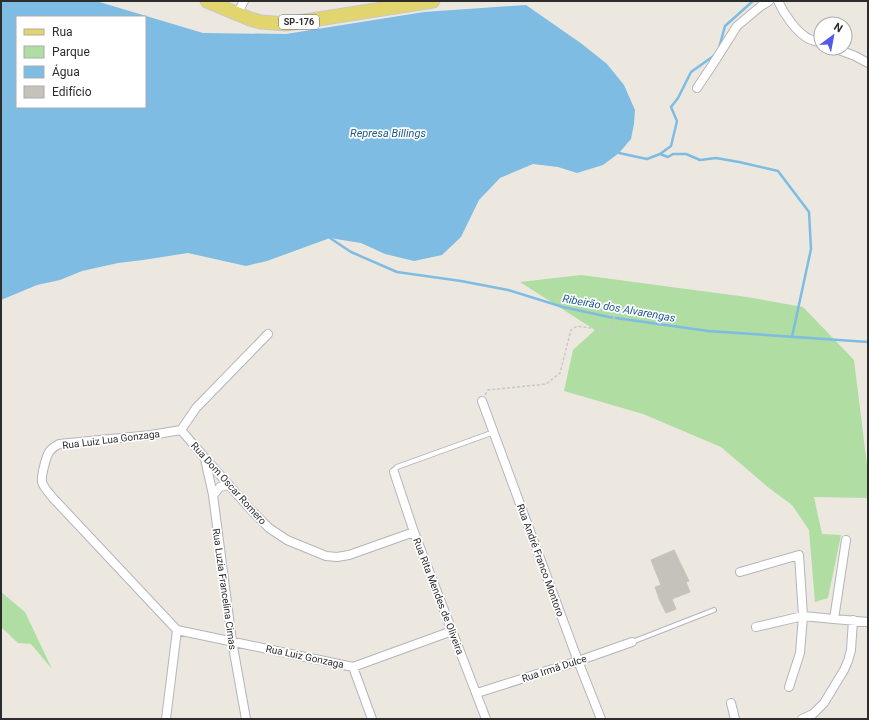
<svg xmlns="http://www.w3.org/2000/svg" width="869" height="720" viewBox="0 0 869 720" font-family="Roboto,sans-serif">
<rect width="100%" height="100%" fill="#ece8e0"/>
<path fill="#afdda2" d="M 581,275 L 747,297 L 803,307 L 854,360 L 868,473 L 868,498 L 814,497 L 822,534 L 841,535 L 828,598 L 815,602 L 809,530 L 792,505 L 769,488 L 721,447 L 643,414 L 564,391 L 573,350 L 595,330 L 520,282 Z
M 1,592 L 25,612 L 52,669 L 31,644 L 18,643 L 1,627 Z"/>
<path fill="#7ebce3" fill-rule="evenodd" d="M 1,1 L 96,1 L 203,33 L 286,34 L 424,12 L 526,5 L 582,44 L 607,64 L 624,85 L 635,110 L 634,124 L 631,139 L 619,153 L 603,165 L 577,173 L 558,167 L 533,164 L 500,178 L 479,200 L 461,237 L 442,255 L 414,261 L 385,254 L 361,243 L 330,238 L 267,261 L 246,266 L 228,262 L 188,253 L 143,260 L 118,263 L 82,271 L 60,280 L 37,285 L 1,300 ZM 17,17 L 145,17 L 145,107 L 17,107 Z"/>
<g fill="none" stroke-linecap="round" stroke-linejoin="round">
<path stroke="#7ebce3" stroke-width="2.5" d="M 719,48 L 725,26 L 753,1
M 619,153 L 647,159 L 660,154 L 668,157 L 673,154 L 686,154 L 700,160 L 716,158 L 739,162 L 778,171 L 809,212 L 811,249 L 792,337
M 660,154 L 671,146 L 677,121 L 671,107 L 678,98 L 691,72 L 715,55
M 330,238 L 351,252 L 397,272 L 461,281 L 508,290 L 563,307 L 609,317 L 708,331 L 868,342"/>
</g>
<path fill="#c5c2bb" stroke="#c7c4b9" d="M 674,550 L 689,581 L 686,582 L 690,592 L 672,599 L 676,609 L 666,613 L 660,601 L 655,587 L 661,585 L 651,560 Z"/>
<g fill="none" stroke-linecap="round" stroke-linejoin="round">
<g stroke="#b3b4be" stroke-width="6">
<path id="lane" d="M 394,472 L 394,470 L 397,467 L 494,432
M 632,642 L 714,610"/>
</g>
<g stroke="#b3b4be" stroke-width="10">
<path id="street" d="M 778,1 C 784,14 796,32 809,39 C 813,40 817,42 821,43
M 237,14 L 244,1
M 834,48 L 855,56 L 868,63
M 697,88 L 713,64 L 737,26 L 761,6 L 769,1
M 482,401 L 578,661 L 601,719
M 181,430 L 205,458 L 252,511 L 269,528 L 287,540 L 326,556 L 337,557 L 349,555 L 414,532
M 205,459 L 213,495 L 232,641 L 246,719
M 394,472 L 414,532 L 486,719
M 213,495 L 220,487 L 228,485
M 740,572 L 799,555 L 803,616 L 800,653 L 789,687
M 834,619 L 846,540
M 756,627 L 803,616 L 834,619 L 868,622
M 177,630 L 53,498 C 49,493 44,488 42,482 C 41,476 46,457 49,452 C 52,448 55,446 59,444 L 151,435 L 181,430 L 196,408 L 268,334
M 177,630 L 353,667 L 452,631
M 353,667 L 372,719
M 477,693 L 578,661 L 632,642
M 731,703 L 735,719
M 166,719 L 177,630
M 802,719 L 813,714 L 824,703 L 844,670 L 848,661 L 851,650 L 853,620"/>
</g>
<g stroke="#c8c8c8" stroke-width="15">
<path id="primary" d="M 207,1 L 250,19 L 261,22 L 286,24 L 433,1"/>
</g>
<path stroke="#c8c8c8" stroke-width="1.5" stroke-dasharray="3 2" stroke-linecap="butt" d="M 485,395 L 488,390 L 546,384 L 560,373 L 571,330 L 577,326 L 611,331 L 616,309"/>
<use href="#lane" stroke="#fff" stroke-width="4"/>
<use href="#street" stroke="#fff" stroke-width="8"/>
<use href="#primary" stroke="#e3d56e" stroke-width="13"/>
</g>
<g text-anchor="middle" stroke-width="3.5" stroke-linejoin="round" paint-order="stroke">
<rect fill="#fff" stroke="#6b6b6b" stroke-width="1" x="279" y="15" width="40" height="14" rx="3"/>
<g font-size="9" font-weight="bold" fill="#2c2c2c">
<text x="299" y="25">SP-176</text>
</g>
<g font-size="10" fill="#2c2c2c" stroke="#fff">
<text transform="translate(111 439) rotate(-7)" y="4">Rua Luiz Lua Gonzaga</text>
<text transform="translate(229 483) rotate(48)" y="4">Rua Dom Oscar Romero</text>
<text transform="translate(541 560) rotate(70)" y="4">Rua André Franco Montoro</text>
<text transform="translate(225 589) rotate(82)" y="4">Rua Luzia Francelina Cimas</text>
<text transform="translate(439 596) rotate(69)" y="4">Rua Rita Mendes de Oliveira</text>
<text transform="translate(305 656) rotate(12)" y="4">Rua Luiz Gonzaga</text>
<text transform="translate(554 668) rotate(-18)" y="4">Rua Irmã Dulce</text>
</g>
<g font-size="11" font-style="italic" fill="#1b5a90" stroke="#fff">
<text x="388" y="137">Represa Billings</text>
<text transform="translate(619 308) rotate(10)" y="4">Ribeirão dos Alvarengas</text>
</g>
</g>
<rect width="869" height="720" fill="none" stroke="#2c2c2c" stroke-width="4"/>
<rect x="16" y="16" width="130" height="92" fill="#ffffff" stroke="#ababab"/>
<rect x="24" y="29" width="20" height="6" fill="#e3d56e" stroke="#ababab"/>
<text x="52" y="36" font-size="12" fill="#2c2c2c">Rua</text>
<rect x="24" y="46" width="20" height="12" fill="#afdda2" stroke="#ababab"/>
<text x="52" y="56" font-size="12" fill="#2c2c2c">Parque</text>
<rect x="24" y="66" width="20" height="12" fill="#7ebce3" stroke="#ababab"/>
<text x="52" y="76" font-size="12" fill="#2c2c2c">Água</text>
<rect x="24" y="86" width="20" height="12" fill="#c5c2bb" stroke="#ababab"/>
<text x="52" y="96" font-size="12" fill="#2c2c2c">Edifício</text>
<g transform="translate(833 36) rotate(32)"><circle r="19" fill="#ffffff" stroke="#ababab"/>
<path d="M0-3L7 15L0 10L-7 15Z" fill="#515be8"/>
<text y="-6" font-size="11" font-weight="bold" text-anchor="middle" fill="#2c2c2c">N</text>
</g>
</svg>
